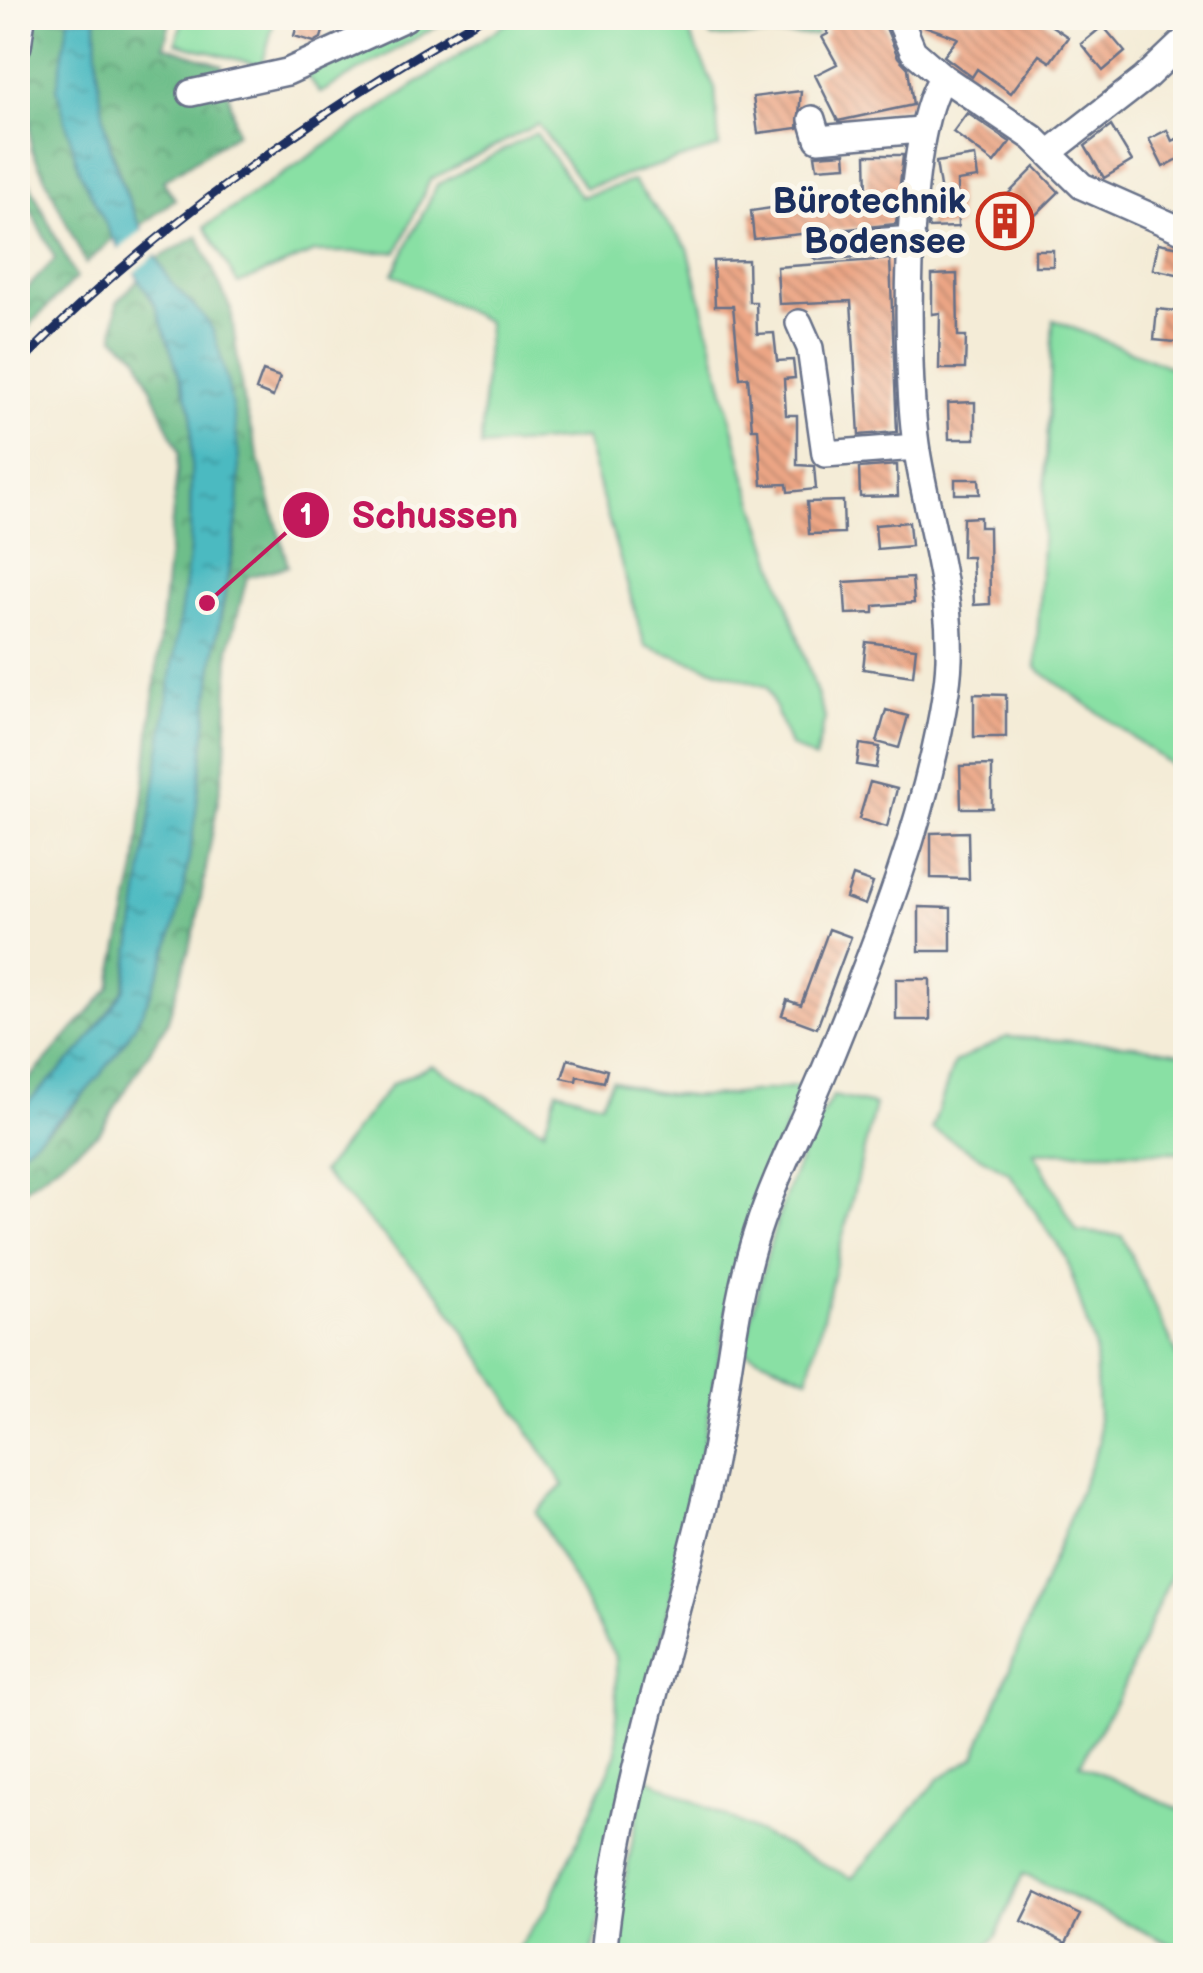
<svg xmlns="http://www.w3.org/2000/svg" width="1203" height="1973" viewBox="0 0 1203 1973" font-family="'Balsamiq Sans',sans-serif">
<defs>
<pattern id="forest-crowns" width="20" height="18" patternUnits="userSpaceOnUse" patternTransform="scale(2.5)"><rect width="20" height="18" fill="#6ebe8a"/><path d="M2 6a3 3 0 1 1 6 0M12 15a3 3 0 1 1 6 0" fill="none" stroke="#5a9b74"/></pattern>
<pattern id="cemetery-stones" width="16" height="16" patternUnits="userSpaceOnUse" patternTransform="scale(2.5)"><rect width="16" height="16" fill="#89e0a4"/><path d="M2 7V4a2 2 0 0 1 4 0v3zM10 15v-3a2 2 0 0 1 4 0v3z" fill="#76c090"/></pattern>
<pattern id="water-ripples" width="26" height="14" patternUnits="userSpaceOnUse" patternTransform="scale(2.5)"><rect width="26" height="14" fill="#4bbac1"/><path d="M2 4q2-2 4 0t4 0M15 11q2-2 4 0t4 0" fill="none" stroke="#3e98a0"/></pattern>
<pattern id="building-back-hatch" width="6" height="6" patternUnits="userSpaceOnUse" patternTransform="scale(2.5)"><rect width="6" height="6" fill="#eca685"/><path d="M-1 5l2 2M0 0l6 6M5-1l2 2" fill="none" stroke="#be8870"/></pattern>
</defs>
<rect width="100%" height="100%" fill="#fbf7ec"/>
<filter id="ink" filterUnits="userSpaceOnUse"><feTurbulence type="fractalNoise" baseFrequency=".01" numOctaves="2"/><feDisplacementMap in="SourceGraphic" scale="20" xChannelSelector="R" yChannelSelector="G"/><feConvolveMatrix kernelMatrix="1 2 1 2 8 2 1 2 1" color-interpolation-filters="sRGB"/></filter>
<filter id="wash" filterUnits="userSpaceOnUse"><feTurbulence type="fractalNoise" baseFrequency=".0048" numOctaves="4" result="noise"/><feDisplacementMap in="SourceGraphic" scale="40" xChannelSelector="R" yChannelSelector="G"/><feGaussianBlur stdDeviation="2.25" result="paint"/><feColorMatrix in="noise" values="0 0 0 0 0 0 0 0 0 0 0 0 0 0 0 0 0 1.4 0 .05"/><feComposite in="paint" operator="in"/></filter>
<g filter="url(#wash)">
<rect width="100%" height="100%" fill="#f4ecd7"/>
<path fill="#89e0a4" stroke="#528881" stroke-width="2.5" d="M 183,18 L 275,18 L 262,66 L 176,43 Z
M 416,18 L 451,18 L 320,93 L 303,71 Z
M 514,18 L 682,18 L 715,88 L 719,147 L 585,188 L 538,124 L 430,180 L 397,252 L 314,252 L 238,284 L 205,227 Z
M 536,133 L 581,197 L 633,181 L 688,248 L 746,478 L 825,718 L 815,759 L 790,746 L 767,687 L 645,646 L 585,438 L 481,447 L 488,322 L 393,274 L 437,185 Z
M 1053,320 L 1185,373 L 1185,775 L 1036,668 Z
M 1007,1037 L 1133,1045 L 1185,1054 L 1185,1152 L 1034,1152 L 1077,1231 L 1122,1236 L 1185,1372 L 1185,1529 L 1177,1561 L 1121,1692 L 1080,1764 L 1185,1812 L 1185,1951 L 1023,1874 L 996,1936 L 978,1955 L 610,1956 L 645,1777 L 852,1878 L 940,1778 L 975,1757 L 1099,1443 L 1095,1349 L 1066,1257 L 1009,1173 L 932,1129 L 954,1063 Z
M 432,1065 L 544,1130 L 557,1090 L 601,1103 L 612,1080 C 683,1107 728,1094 802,1086 L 739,1250 L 696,1486 L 592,1955 L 513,1955 L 548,1906 L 617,1753 L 616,1658 L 536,1512 L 564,1485 L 440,1295 L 322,1172 L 392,1084 Z
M 833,1096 L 875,1105 L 808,1378 L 744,1351 C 763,1263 785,1173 833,1096 Z"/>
<path fill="url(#forest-crowns)" stroke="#447674" stroke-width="2.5" d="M 37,18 L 69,18 L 79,170 L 113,238 L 86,264 L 31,148 L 27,67 Z
M 96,18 L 171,18 L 164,46 L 222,65 L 237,133 L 163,181 L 175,199 L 139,227 C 107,144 96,107 96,18 Z
M 18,159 L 76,278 L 18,337 L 18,298 L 55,259 L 18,184 Z
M 198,236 L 231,310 L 243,400 L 288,566 L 247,577 L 229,649 L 226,755 L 196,925 L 167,1023 L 100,1132 L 18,1194 L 18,1153 L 69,1113 L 128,1037 L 160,967 L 183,886 L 215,648 L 235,542 L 239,467 L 213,330 L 178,295 L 157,259 Z
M 139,279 L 156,306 L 192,413 L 190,549 L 147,856 L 124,989 L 82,1049 L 18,1112 L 18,1092 L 110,988 L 136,870 L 179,452 L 137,355 L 114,337 L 117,302 Z"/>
<path fill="url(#cemetery-stones)" stroke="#528881" stroke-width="2.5" d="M 700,18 L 820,18 L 816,35 L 711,37 Z"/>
<path fill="url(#water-ripples)" stroke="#337490" stroke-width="2.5" d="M 69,18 L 96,18 C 96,123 114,185 167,276 C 179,296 208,314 214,334 C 227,375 238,427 239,469 C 241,530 223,589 215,649 C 197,773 197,929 127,1038 C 97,1085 60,1120 18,1153 L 18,1112 L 82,1049 L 125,989 L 190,549 L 192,413 L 156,306 L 113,238 L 79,170 L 57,89 Z"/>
<path fill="#f4ecd7" d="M 145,228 L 159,252 L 131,275 L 116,252 Z"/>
<g id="blocks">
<path fill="url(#building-back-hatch)" d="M 299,18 L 327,18 L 321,38 L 314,42 L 294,36 Z
M 822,18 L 882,18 L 898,57 L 908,68 L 913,105 L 838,121 L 815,75 L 837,64 L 822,37 L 828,34 Z
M 916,18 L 1040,18 L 1068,37 L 1050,62 L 1039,55 L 1011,93 L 977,69 L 972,77 L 944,56 L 958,38 L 919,24 Z
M 1103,26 L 1125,52 L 1103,71 L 1081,44 Z
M 801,91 L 798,128 L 758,133 L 753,97 Z
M 967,113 L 1010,142 L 994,163 L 953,132 Z
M 1111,126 L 1132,161 L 1104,178 L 1085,146 Z
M 1167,130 L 1172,141 L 1186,135 L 1186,155 L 1163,167 L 1149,139 Z
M 845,153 L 846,166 L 817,168 L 815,155 Z
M 866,155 L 903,155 L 896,224 L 754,239 L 751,211 L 867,194 Z
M 975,156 L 978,178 L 957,181 L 958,227 L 928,228 L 930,201 L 942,200 L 936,162 Z
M 1035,167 L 1059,192 L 1009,241 L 985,217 Z
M 1158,243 L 1186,248 L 1186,276 L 1153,269 Z
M 1035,250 L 1053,250 L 1053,266 L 1035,266 Z
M 890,259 L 897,432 L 859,435 L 851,301 L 779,304 L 777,267 Z
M 748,260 L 749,302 L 756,302 L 757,334 L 774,333 L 777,361 L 793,360 L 795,378 L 784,379 L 786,415 L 797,415 L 797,465 L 814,466 L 816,489 L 788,492 L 787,484 L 762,485 L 758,429 L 752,429 L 748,377 L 740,378 L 733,306 L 715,306 L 713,261 Z
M 957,274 L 958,336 L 966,336 L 965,369 L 939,369 L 940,313 L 932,314 L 932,275 Z
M 1157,309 L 1186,312 L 1186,343 L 1154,340 Z
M 263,371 L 280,377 L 273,397 L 256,390 Z
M 975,402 L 975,439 L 949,439 L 948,403 Z
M 897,465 L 898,496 L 860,497 L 859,468 Z
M 955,479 L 979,479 L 980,494 L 955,494 Z
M 843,501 L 844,533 L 809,534 L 807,502 Z
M 980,517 L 980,527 L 989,527 L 990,604 L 974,605 L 972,557 L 962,557 L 963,518 Z
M 909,522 L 911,546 L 877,549 L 875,525 Z
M 912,578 L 914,603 L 874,606 L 874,613 L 846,614 L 844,582 Z
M 866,642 L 916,648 L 913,676 L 863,669 Z
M 974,694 L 1006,695 L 1006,737 L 974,737 Z
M 886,710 L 908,716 L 899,748 L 877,742 Z
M 860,744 L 880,747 L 876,768 L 857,765 Z
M 992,765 L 992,808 L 961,808 L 960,766 Z
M 870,782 L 897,789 L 887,827 L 859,819 Z
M 968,832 L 969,879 L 931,878 L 931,833 Z
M 853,876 L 873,883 L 865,905 L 846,898 Z
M 919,907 L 951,908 L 951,951 L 919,951 Z
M 829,929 L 851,937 L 817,1028 L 782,1015 L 787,1000 L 801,1005 Z
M 896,979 L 930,979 L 930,1020 L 896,1020 Z
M 568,1059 L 607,1070 L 604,1082 L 577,1076 L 576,1081 L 562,1078 Z
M 1036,1893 L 1080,1915 L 1066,1943 L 1022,1921 Z"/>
</g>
</g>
<g filter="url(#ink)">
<use href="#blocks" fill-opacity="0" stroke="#677188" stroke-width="2.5"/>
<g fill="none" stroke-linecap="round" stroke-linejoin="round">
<g stroke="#677188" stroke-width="30">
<path id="minor" d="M 899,18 L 913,51 L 943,77 L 1033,138 L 1082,186 L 1186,232
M 18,46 L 22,18
M 191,93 L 287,72 L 405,18
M 812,119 L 818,139 L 920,130
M 1050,152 L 1144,79 L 1186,39
M 821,246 L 912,239
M 799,323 L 810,348 L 825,454 L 916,447
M 603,1956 C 618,1798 671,1644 707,1490 C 727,1406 730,1315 757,1232 C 776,1173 805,1119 828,1062 C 876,944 927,817 946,691 C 959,608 930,532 917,451 C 905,377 902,135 943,77"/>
</g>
<use href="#minor" stroke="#fff" stroke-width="25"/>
<g stroke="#1b2f5e" stroke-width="9">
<path id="rail" d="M 18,365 C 152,229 316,112 481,18"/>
</g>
<use href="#rail" stroke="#fbf7ec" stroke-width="5" stroke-dasharray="15" stroke-linecap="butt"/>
</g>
</g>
<defs>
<g id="building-ring" transform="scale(2.875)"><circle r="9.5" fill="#fbf7ec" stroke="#c8321e" stroke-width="1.5"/><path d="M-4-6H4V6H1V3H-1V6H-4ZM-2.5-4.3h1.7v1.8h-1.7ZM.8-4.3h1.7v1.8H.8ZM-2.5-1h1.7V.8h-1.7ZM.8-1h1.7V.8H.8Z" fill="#c8321e"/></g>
</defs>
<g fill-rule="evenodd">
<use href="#building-ring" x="1005" y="221"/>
</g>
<g text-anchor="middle" stroke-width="10" stroke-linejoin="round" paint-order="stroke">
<g font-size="35" font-weight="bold" fill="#1b2f5e" stroke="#fbf7ec" text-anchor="end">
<text x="966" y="213">Bürotechnik<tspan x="966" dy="40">Bodensee</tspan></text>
</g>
</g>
<path fill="none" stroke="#c2185b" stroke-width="4" d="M207 603L306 515"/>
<g fill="#c2185b" stroke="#fbf7ec" stroke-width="4">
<circle cx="207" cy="603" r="10"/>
<circle cx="306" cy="515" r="25"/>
</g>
<g font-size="30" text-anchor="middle" font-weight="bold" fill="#fff">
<text x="306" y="525">1</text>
</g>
<g font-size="38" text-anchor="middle" font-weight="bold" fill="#c2185b" stroke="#fbf7ec" stroke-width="10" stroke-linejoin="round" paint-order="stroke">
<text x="435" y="528">Schussen</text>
</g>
<rect width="1203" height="1973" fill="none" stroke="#fbf7ec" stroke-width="60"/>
</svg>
